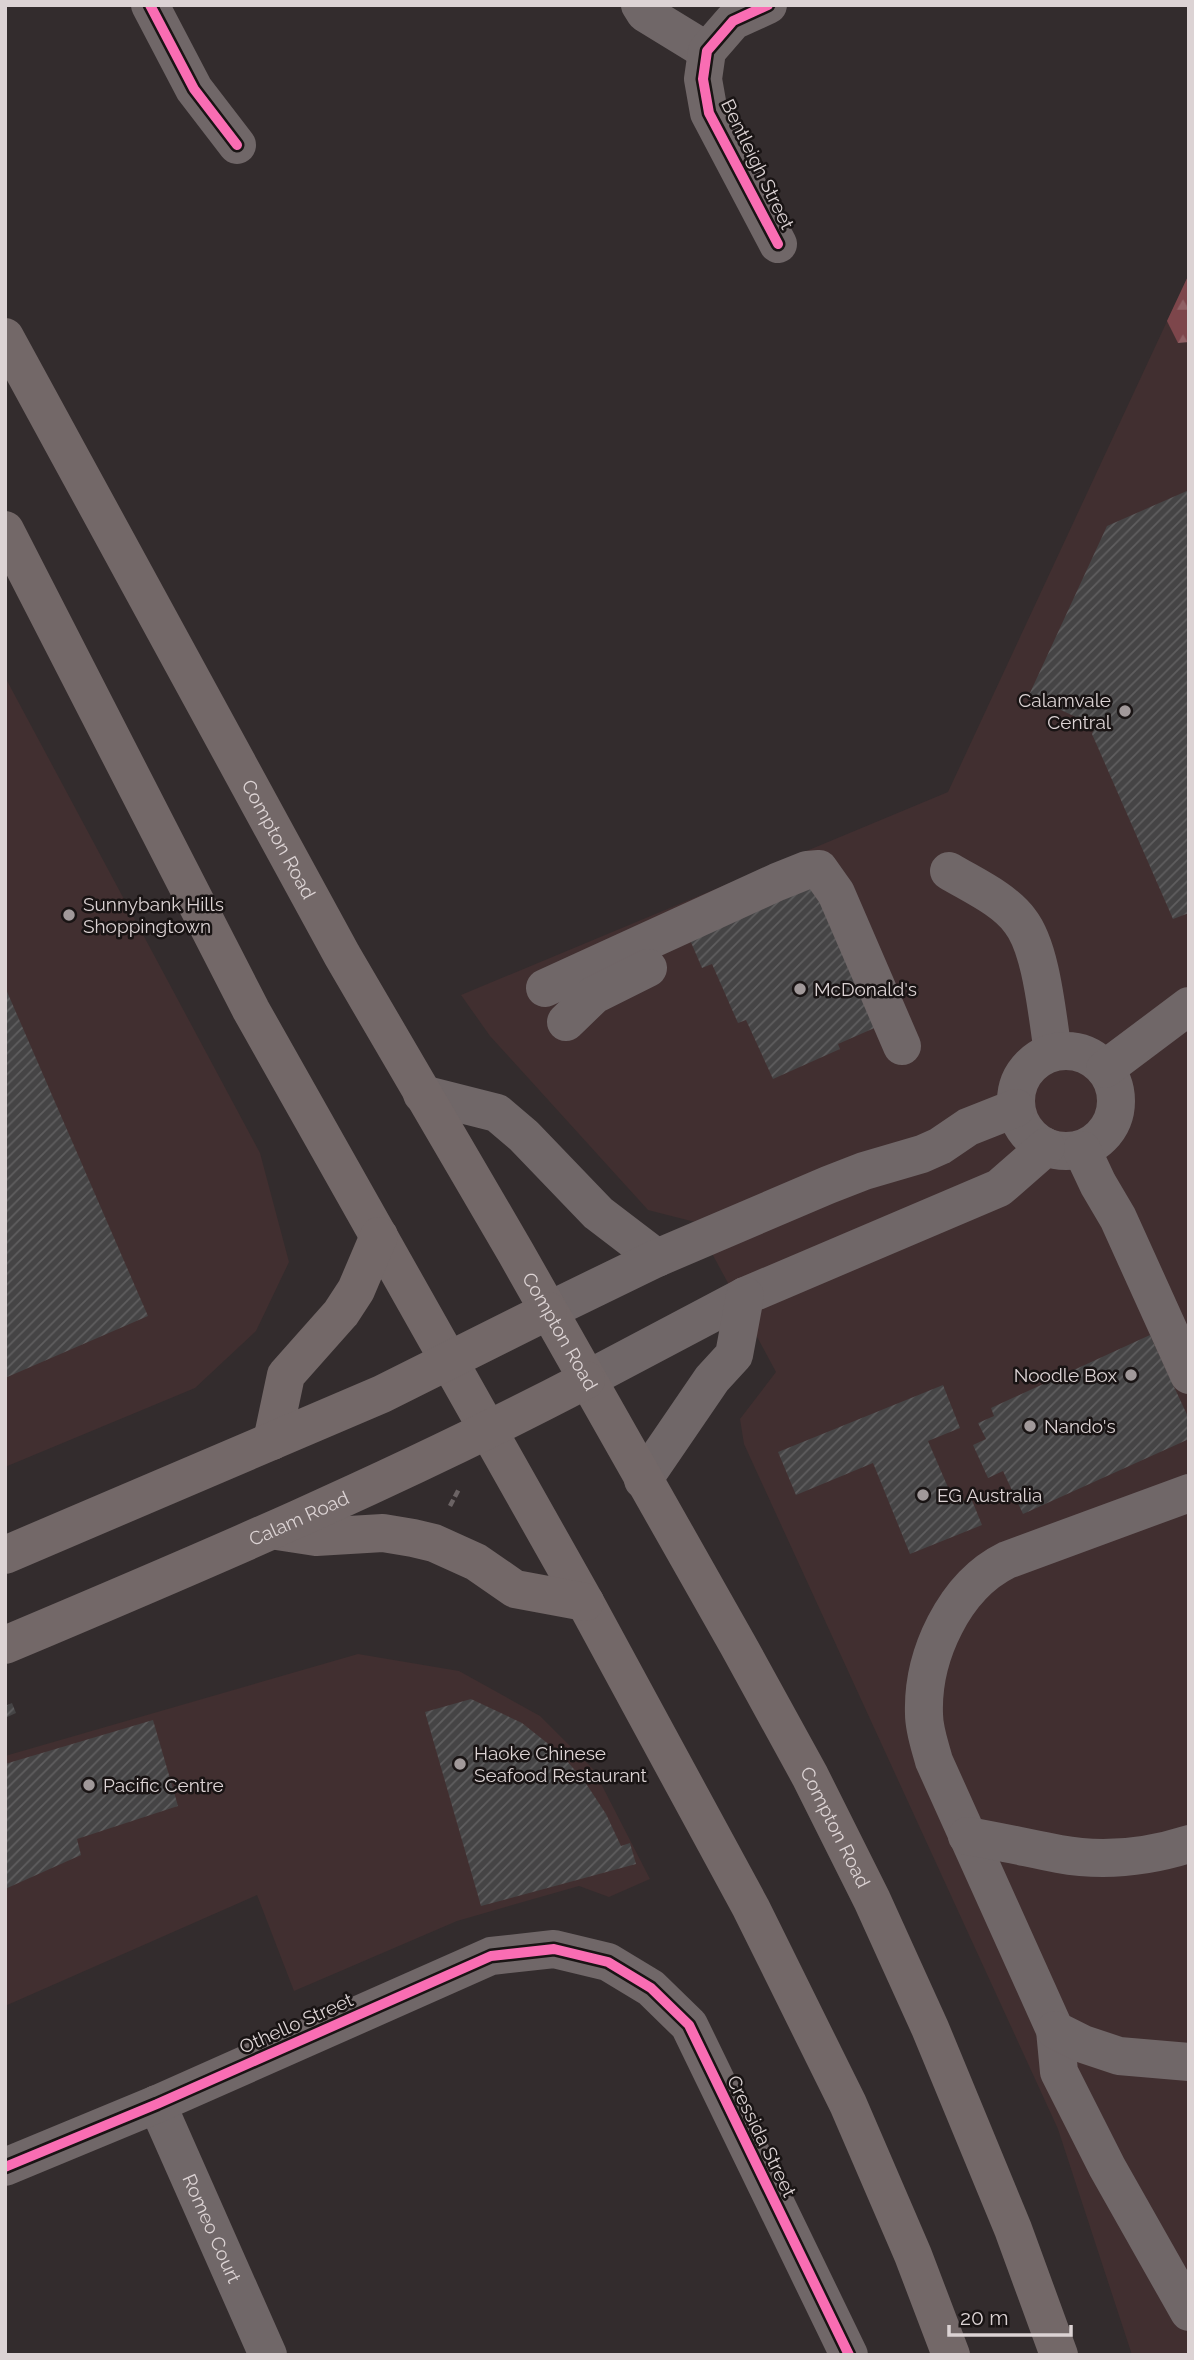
<svg xmlns="http://www.w3.org/2000/svg" width="1194" height="2360" viewBox="0 0 1194 2360" font-family="Raleway,sans-serif">
<defs>
<pattern id="forest-firs" width="22" height="20" patternUnits="userSpaceOnUse" patternTransform="scale(1.75)"><rect width="22" height="20" fill="#7d464b"/><path d="M5 1l3.5 6h-7zM16 11l3.5 6h-7z" fill="#8f6064"/></pattern>
<pattern id="building-hatch" width="6" height="6" patternUnits="userSpaceOnUse" patternTransform="scale(1.75)"><rect width="6" height="6" fill="#454445"/><path d="M-1 1l2-2M0 6l6-6M5 7l2-2" fill="none" stroke="#5f5e5f"/></pattern>
</defs>
<rect width="100%" height="100%" fill="#332c2d"/>
<path fill="#412f30" d="M 1189,274 L 1189,2355 L 1132,2355 L 1058,2129 L 744,1444 L 740,1419 L 776,1372 L 695,1222 L 648,1210 L 490,1036 L 461,995 L 948,792 Z
M 5,677 L 260,1153 L 289,1262 L 256,1331 L 195,1388 L 5,1467 Z
M 358,1654 L 459,1671 L 540,1716 L 594,1770 L 650,1879 L 609,1897 L 579,1886 L 457,1921 L 294,1991 L 257,1895 L 5,2006 L 5,1756 Z"/>
<path fill="url(#forest-firs)" d="M 1189,274 L 1189,342 L 1178,343 L 1167,321 Z"/>
<path fill="url(#building-hatch)" d="M 1189,490 L 1189,913 L 1173,919 L 1092,734 L 1095,726 L 1029,695 L 1107,526 Z
M 814,875 L 879,1026 L 838,1044 L 840,1049 L 773,1079 L 746,1020 L 738,1023 L 712,964 L 702,968 L 687,933 Z
M 5,987 L 148,1316 L 5,1378 Z
M 1150,1335 L 1189,1419 L 1189,1439 L 1023,1514 L 1003,1471 L 988,1478 L 973,1445 L 986,1439 L 978,1423 L 994,1416 L 991,1408 Z
M 943,1385 L 960,1428 L 928,1441 L 950,1492 L 957,1489 L 962,1502 L 971,1498 L 982,1525 L 910,1554 L 873,1463 L 796,1495 L 778,1452 Z
M 471,1699 L 522,1723 L 561,1754 L 585,1782 L 606,1814 L 621,1846 L 630,1843 L 636,1864 L 481,1906 L 425,1712 Z
M 12,1703 L 16,1713 L 5,1718 L 5,1706 Z
M 153,1720 L 178,1806 L 77,1839 L 81,1855 L 5,1889 L 5,1764 Z"/>
<g fill="none" stroke-linecap="round" stroke-linejoin="round">
<path stroke="#6b6364" stroke-width="4.5" stroke-dasharray="7 3.5" stroke-linecap="butt" d="M 450,1506 L 459,1489"/>
<g stroke="#706768" stroke-width="38">
<path d="M 150,5 L 194,89 L 237,145"/>
<path d="M 640,5 L 645,13 L 707,51"/>
<path d="M 768,5 L 733,21 L 707,51 L 703,79 L 709,113 L 778,244"/>
<path d="M 949,871 C 972,885 1004,899 1020,921 C 1042,949 1047,1016 1053,1052"/>
<path d="M 545,988 L 777,882 L 807,870 L 819,869 L 836,893 L 902,1046"/>
<path d="M 566,1022 L 594,995 L 648,968"/>
<circle cx="1066" cy="1101" r="50"/>
<path d="M 1105,1069 L 1189,1006"/>
<path d="M 422,1094 L 497,1113 L 524,1136 L 598,1213 L 657,1258"/>
<path d="M 1082,1150 L 1098,1184 L 1118,1218 L 1189,1375"/>
<path d="M 548,1311 L 657,1258 L 828,1185 L 864,1171 L 922,1154 L 940,1146 L 968,1127 L 1016,1108"/>
<path d="M 586,1380 L 745,1296 L 999,1188 L 1046,1147"/>
<path d="M 643,1480 L 712,1379 L 734,1355 L 745,1296"/>
<path d="M 1189,1493 L 1007,1560 C 954,1586 922,1656 924,1714 C 924,1730 930,1746 934,1761 L 1055,2030 L 1059,2072 L 1107,2167 L 1189,2312"/>
<path d="M 967,1836 C 998,1841 1028,1848 1059,1854 C 1102,1862 1148,1857 1189,1844"/>
<path d="M 1055,2030 L 1083,2044 L 1119,2056 L 1189,2062"/>
<path id="s1" d="M 157,2104 L 268,2355"/>
<path d="M 5,2167 L 157,2104 L 491,1956 L 554,1949 L 608,1962 L 651,1988 L 689,2025 L 849,2355"/>
</g>
<g stroke="#736868" stroke-width="38">
<path id="s2" d="M 5,337 L 342,955 L 516,1253 L 738,1645 L 810,1776 L 872,1900 L 930,2028 L 1013,2229 L 1059,2355"/>
<path d="M 5,530 L 251,1010 L 585,1602 L 751,1908 L 848,2104 L 913,2255 L 951,2355"/>
<path d="M 272,1441 L 286,1375 L 341,1313 L 356,1290 L 379,1236"/>
<path d="M 277,1531 L 316,1537 L 383,1533 L 413,1538 L 434,1543 L 476,1562 L 515,1589 L 585,1602"/>
<path d="M 5,1555 L 382,1394 L 548,1311"/>
<path id="s3" d="M 5,1645 C 202,1562 397,1479 586,1380"/>
</g>
<g stroke="#191414" stroke-width="15">
<path id="cycleway" d="M 150,5 L 194,89 L 237,145
M 768,5 L 733,21 L 707,51 L 703,79 L 709,113 L 778,244
M 5,2167 L 157,2104 L 491,1956 L 554,1949 L 608,1962 L 651,1988 L 689,2025 L 849,2355"/>
</g>
<use href="#cycleway" stroke="#f96db3" stroke-width="10"/>
</g>
<g fill="#a1999a" stroke="#191414" stroke-width="2.5">
<circle cx="1125" cy="711" r="7"/>
<circle cx="69" cy="915" r="7"/>
<circle cx="800" cy="989" r="7"/>
<circle cx="1131" cy="1375" r="7"/>
<circle cx="1030" cy="1426" r="7"/>
<circle cx="923" cy="1495" r="7"/>
<circle cx="460" cy="1764" r="7"/>
<circle cx="89" cy="1785" r="7"/>
</g>
<g text-anchor="middle" stroke-width="5" stroke-linejoin="round" paint-order="stroke">
<g font-size="19" fill="#dcd3d4" stroke="#191414">
<text transform="translate(758 164) rotate(64)" y="7">Bentleigh Street</text>
<text dy="7" stroke="none"><textPath href="#s2" startOffset="572">Compton Road</textPath></text>
<text dy="7" stroke="none"><textPath href="#s2" startOffset="1139">Compton Road</textPath></text>
<text dy="7" stroke="none"><textPath href="#s3" startOffset="320">Calam Road</textPath></text>
<text dy="7" stroke="none"><textPath href="#s2" startOffset="1706">Compton Road</textPath></text>
<text transform="translate(296 2023) rotate(-24)" y="7">Othello Street</text>
<text transform="translate(762 2136) rotate(64)" y="7">Cressida Street</text>
<text dy="7" stroke="none"><textPath href="#s1" startOffset="136">Romeo Court</textPath></text>
</g>
<g font-size="19" fill="#dcd3d4" stroke="#191414" text-anchor="start">
<text x="1111" y="707" text-anchor="end">Calamvale<tspan x="1111" dy="22">Central</tspan></text>
<text x="83" y="911">Sunnybank Hills<tspan x="83" dy="22">Shoppingtown</tspan></text>
<text x="814" y="996">McDonald's</text>
<text x="1117" y="1382" text-anchor="end">Noodle Box</text>
<text x="1044" y="1433">Nando's</text>
<text x="937" y="1502">EG Australia</text>
<text x="474" y="1760">Haoke Chinese<tspan x="474" dy="22">Seafood Restaurant</tspan></text>
<text x="103" y="1792">Pacific Centre</text>
</g>
</g>
<rect width="1194" height="2360" fill="none" stroke="#dcd3d4" stroke-width="14"/>
<path d="M949 2325v10h122v-10" fill="none" stroke="#dcd3d4" stroke-width="3.5"/>
<text x="960" y="2325" font-size="21" fill="#dcd3d4" stroke="#191414" stroke-width="5" paint-order="stroke">20 m</text>
</svg>
